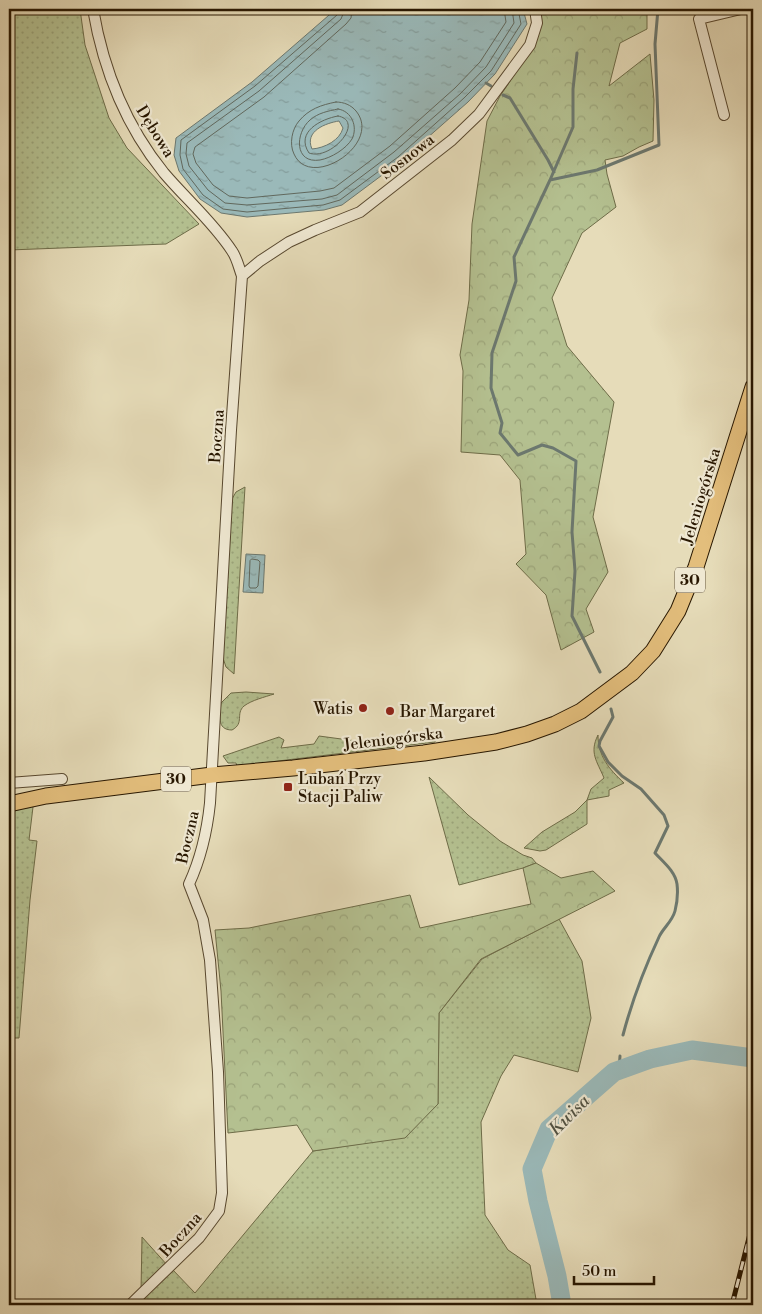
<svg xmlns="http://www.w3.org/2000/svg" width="762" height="1314" viewBox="0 0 762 1314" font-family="'Libre Bodoni',serif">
<defs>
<pattern id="grass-dots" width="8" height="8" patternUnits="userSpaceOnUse" patternTransform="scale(1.25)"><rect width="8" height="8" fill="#b4c090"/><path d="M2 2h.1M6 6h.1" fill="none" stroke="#9ba47a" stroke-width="1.8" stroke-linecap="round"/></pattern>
<pattern id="forest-crowns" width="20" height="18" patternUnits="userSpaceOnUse" patternTransform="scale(1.25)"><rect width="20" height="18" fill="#b4c090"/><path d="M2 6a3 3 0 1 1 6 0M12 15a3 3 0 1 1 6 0" fill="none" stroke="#9ba47a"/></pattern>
<pattern id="water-ripples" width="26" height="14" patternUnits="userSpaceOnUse" patternTransform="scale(1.25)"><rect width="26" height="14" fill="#9ab9b9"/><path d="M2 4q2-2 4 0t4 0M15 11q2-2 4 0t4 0" fill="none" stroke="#859e9d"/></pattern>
</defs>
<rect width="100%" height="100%" fill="#e6dcb9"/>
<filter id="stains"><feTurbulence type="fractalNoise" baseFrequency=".004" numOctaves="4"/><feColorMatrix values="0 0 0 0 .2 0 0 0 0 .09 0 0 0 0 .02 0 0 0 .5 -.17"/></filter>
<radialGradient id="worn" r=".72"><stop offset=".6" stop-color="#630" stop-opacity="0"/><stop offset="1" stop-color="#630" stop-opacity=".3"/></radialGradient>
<path fill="url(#grass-dots)" stroke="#6e6c48" d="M 9,9 L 80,9 L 85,45 L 109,118 L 127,148 L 199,224 L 166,244 L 9,250 Z
M 245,487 L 234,674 L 226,667 L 223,658 L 232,499 L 236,492 Z
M 246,692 L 274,694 C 265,697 252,700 244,706 C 235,714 245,723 232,730 C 216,730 220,714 221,703 L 231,693 Z
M 429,735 L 436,737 L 435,742 L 237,766 L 236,763 L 228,763 L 223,756 L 279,737 L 284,740 L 281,748 L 314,744 L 319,736 L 371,743 Z
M 598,735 C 598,756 609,769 624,783 L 609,790 L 609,796 L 587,800 L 587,824 L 546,850 L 540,851 L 524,848 L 542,832 L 575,812 L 587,800 L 591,789 L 604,778 C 597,761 589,753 598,735 Z
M 429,777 L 468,815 L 500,841 L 523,855 L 532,858 L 536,863 L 523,868 L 459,885 Z
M 31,805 L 33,807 L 29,840 L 37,841 L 30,900 L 19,1038 L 9,1038 L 9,811 Z
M 559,919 L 582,961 L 591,1018 L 578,1072 L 514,1055 L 501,1076 L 481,1122 L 485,1215 L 508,1250 L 530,1265 L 537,1305 L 134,1305 L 172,1269 L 195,1293 L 313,1151 L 405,1137 L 438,1104 L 439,1013 L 482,959 Z
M 142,1237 L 168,1266 L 141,1292 Z"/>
<path fill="url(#forest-crowns)" stroke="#6e6c48" d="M 538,9 L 647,9 L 647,29 L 620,43 L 609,86 L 650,54 L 654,100 L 653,141 L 639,147 L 623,156 L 605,160 L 607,174 L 616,207 L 582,233 L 552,298 L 567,346 L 614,402 L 593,517 L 608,572 L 586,609 L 594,632 L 561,650 L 546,595 L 516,564 L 526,554 L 520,480 L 500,455 L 461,452 L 463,371 L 460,355 L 469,300 L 472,224 L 487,121 L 500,96 L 534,46 Z
M 536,863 L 561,878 L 593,871 L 615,891 L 481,959 L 439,1013 L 438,1104 L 405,1138 L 313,1151 L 297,1125 L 228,1133 L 221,991 L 215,930 L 249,928 L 410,895 L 420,928 L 531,904 L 523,868 Z"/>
<path fill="url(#water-ripples)" stroke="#6c786f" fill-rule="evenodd" d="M 336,9 L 523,9 L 527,24 L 495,74 L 468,102 L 401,161 L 342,205 L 324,210 L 247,217 L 221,213 L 200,199 L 179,171 L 174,155 L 176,138 L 252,82 ZM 339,121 L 343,128 C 340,140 325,148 312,149 C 304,131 326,123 339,121 Z
M 246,554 L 265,555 L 263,593 L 243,592 Z"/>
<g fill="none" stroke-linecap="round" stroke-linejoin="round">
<path stroke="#61685d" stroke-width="1" d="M 339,9 L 337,15 L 255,86 L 181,140 L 180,155 L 183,169 L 203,195 L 223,209 L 247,212 L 323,205 L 340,200 L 398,157 L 464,98 L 491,71 L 521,24 L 518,9
M 345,9 L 341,19 L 259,91 L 187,143 L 186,154 L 189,166 L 208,190 L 225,203 L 247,205 L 322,199 L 337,195 L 394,152 L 460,94 L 486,67 L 514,23 L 512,9
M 352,9 L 351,18 L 346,24 L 264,97 L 195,147 L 193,154 L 196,163 L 213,185 L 229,196 L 247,198 L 320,191 L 334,188 L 390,146 L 455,88 L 480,62 L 506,22 L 504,9
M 336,102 C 344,102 351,105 356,111 C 383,144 310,191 294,154 C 289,144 292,129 299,121 C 309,109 321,105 336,102 Z
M 338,109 C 352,111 358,127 352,139 C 346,149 331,158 320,160 C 294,164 295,133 310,120 C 318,113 328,111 338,109 Z
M 338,116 C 366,121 331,161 309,153 C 295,132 321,119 338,116 Z
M 252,559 L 258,560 L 260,562 L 258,586 L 256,588 L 250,588 L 249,586 L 250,561 Z"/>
<path stroke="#6c786f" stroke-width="3" d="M 486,83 L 491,86
M 503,95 L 510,98 L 548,160 L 554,172
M 550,180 L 573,127 L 573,89 L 577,53
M 600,672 L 572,616 L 575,571 L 572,532 L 576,461 L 553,448 L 542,445 L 518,455 L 500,433 L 502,423 L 491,388 L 492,353 L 516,281 L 514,257 L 550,180 L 597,170 L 659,145 L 655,44 L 658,9
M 611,709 L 613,717 L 600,741 L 599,746 L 608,762 L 622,776 L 641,789 L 664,815 L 668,826 L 655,853 C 663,862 675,871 677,884 C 678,892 677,903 675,911 C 672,922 663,928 659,937 C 644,969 632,1001 623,1035
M 619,1070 L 620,1056"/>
<path stroke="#9ab9b9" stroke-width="19" d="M 562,1305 L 557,1276 L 538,1201 L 532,1169 L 549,1129 L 614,1072 L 650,1059 L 692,1050 L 753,1058"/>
<g stroke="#58482f" stroke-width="12">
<path id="street" d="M 93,9 C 103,68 126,126 164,173 C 186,199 213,222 232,251 C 237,258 239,268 242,276 L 231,430 L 210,803 C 207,832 201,858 189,884 L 203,920 L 210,960 L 218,1072 L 222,1193 L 219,1211 L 199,1238 L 130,1305
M 724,115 L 699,19 L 741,9
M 242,276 L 260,261 L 289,242 L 315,230 L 360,212 L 452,140 L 479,114 L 530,45 L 537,23 L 535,9
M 9,783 L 62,779"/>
</g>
<g stroke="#281701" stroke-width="17">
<path id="primary" d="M 9,804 L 46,796 L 212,775 L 293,768 L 424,753 L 496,742 L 527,734 L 555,724 L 581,711 L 632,673 L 653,651 L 678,611 L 696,567 L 753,387"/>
</g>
<use href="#street" stroke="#efe8d2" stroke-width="10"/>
<use href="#primary" stroke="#e3be7c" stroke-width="15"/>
<g stroke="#281701" stroke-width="5">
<path id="rail" d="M 732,1305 L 753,1222"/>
</g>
<use href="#rail" stroke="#efe8d2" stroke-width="3" stroke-dasharray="9" stroke-linecap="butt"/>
</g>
<g fill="#8f2418" stroke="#efe8d2" stroke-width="2">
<circle cx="363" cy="708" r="5"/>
<circle cx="390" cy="711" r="5"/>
<rect x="283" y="782" width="10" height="10" rx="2.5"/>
</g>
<g text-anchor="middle" stroke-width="4.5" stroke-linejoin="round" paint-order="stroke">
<g fill="#efe8d2" stroke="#645640" stroke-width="1">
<rect x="675" y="567.5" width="30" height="25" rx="4"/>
<rect x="161" y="766.5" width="30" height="25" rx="4"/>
</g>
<g font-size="15" font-weight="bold" fill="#281701">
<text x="690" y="585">30</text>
<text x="176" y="784">30</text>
</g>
<g font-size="16" fill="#281701" stroke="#efe8d2">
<text transform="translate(156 131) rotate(58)" y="6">Dębowa</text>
<text transform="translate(407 156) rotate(-38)" y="6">Sosnowa</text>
<text transform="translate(216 436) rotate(-86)" y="6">Boczna</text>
<text transform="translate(700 496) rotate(-73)" y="6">Jeleniogórska</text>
<text transform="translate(393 738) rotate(-7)" y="6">Jeleniogórska</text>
<text transform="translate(187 837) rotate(-77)" y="6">Boczna</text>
<text transform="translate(180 1234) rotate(-48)" y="6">Boczna</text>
</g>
<g font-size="16" fill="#281701" stroke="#efe8d2" text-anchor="start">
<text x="353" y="714" text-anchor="end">Watis</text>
<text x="400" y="717">Bar Margaret</text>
<text x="298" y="784">Lubań Przy<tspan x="298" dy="18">Stacji Paliw</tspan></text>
</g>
<g font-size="18" font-style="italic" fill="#505041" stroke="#efe8d2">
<text transform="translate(569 1115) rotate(-45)" y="6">Kwisa</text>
</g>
</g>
<rect width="762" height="1314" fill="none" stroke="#e6dcb9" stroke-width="30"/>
<rect x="10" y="10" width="742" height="1294" fill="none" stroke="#281701" stroke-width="2.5"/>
<rect x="15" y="15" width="732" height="1284" fill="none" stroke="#281701"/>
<path d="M574 1276v8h80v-8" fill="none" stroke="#281701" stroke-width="2.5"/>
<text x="582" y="1276" font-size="15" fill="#281701" stroke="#efe8d2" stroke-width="4" paint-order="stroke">50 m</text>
<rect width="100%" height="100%" filter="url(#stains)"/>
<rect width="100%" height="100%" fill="url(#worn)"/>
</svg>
